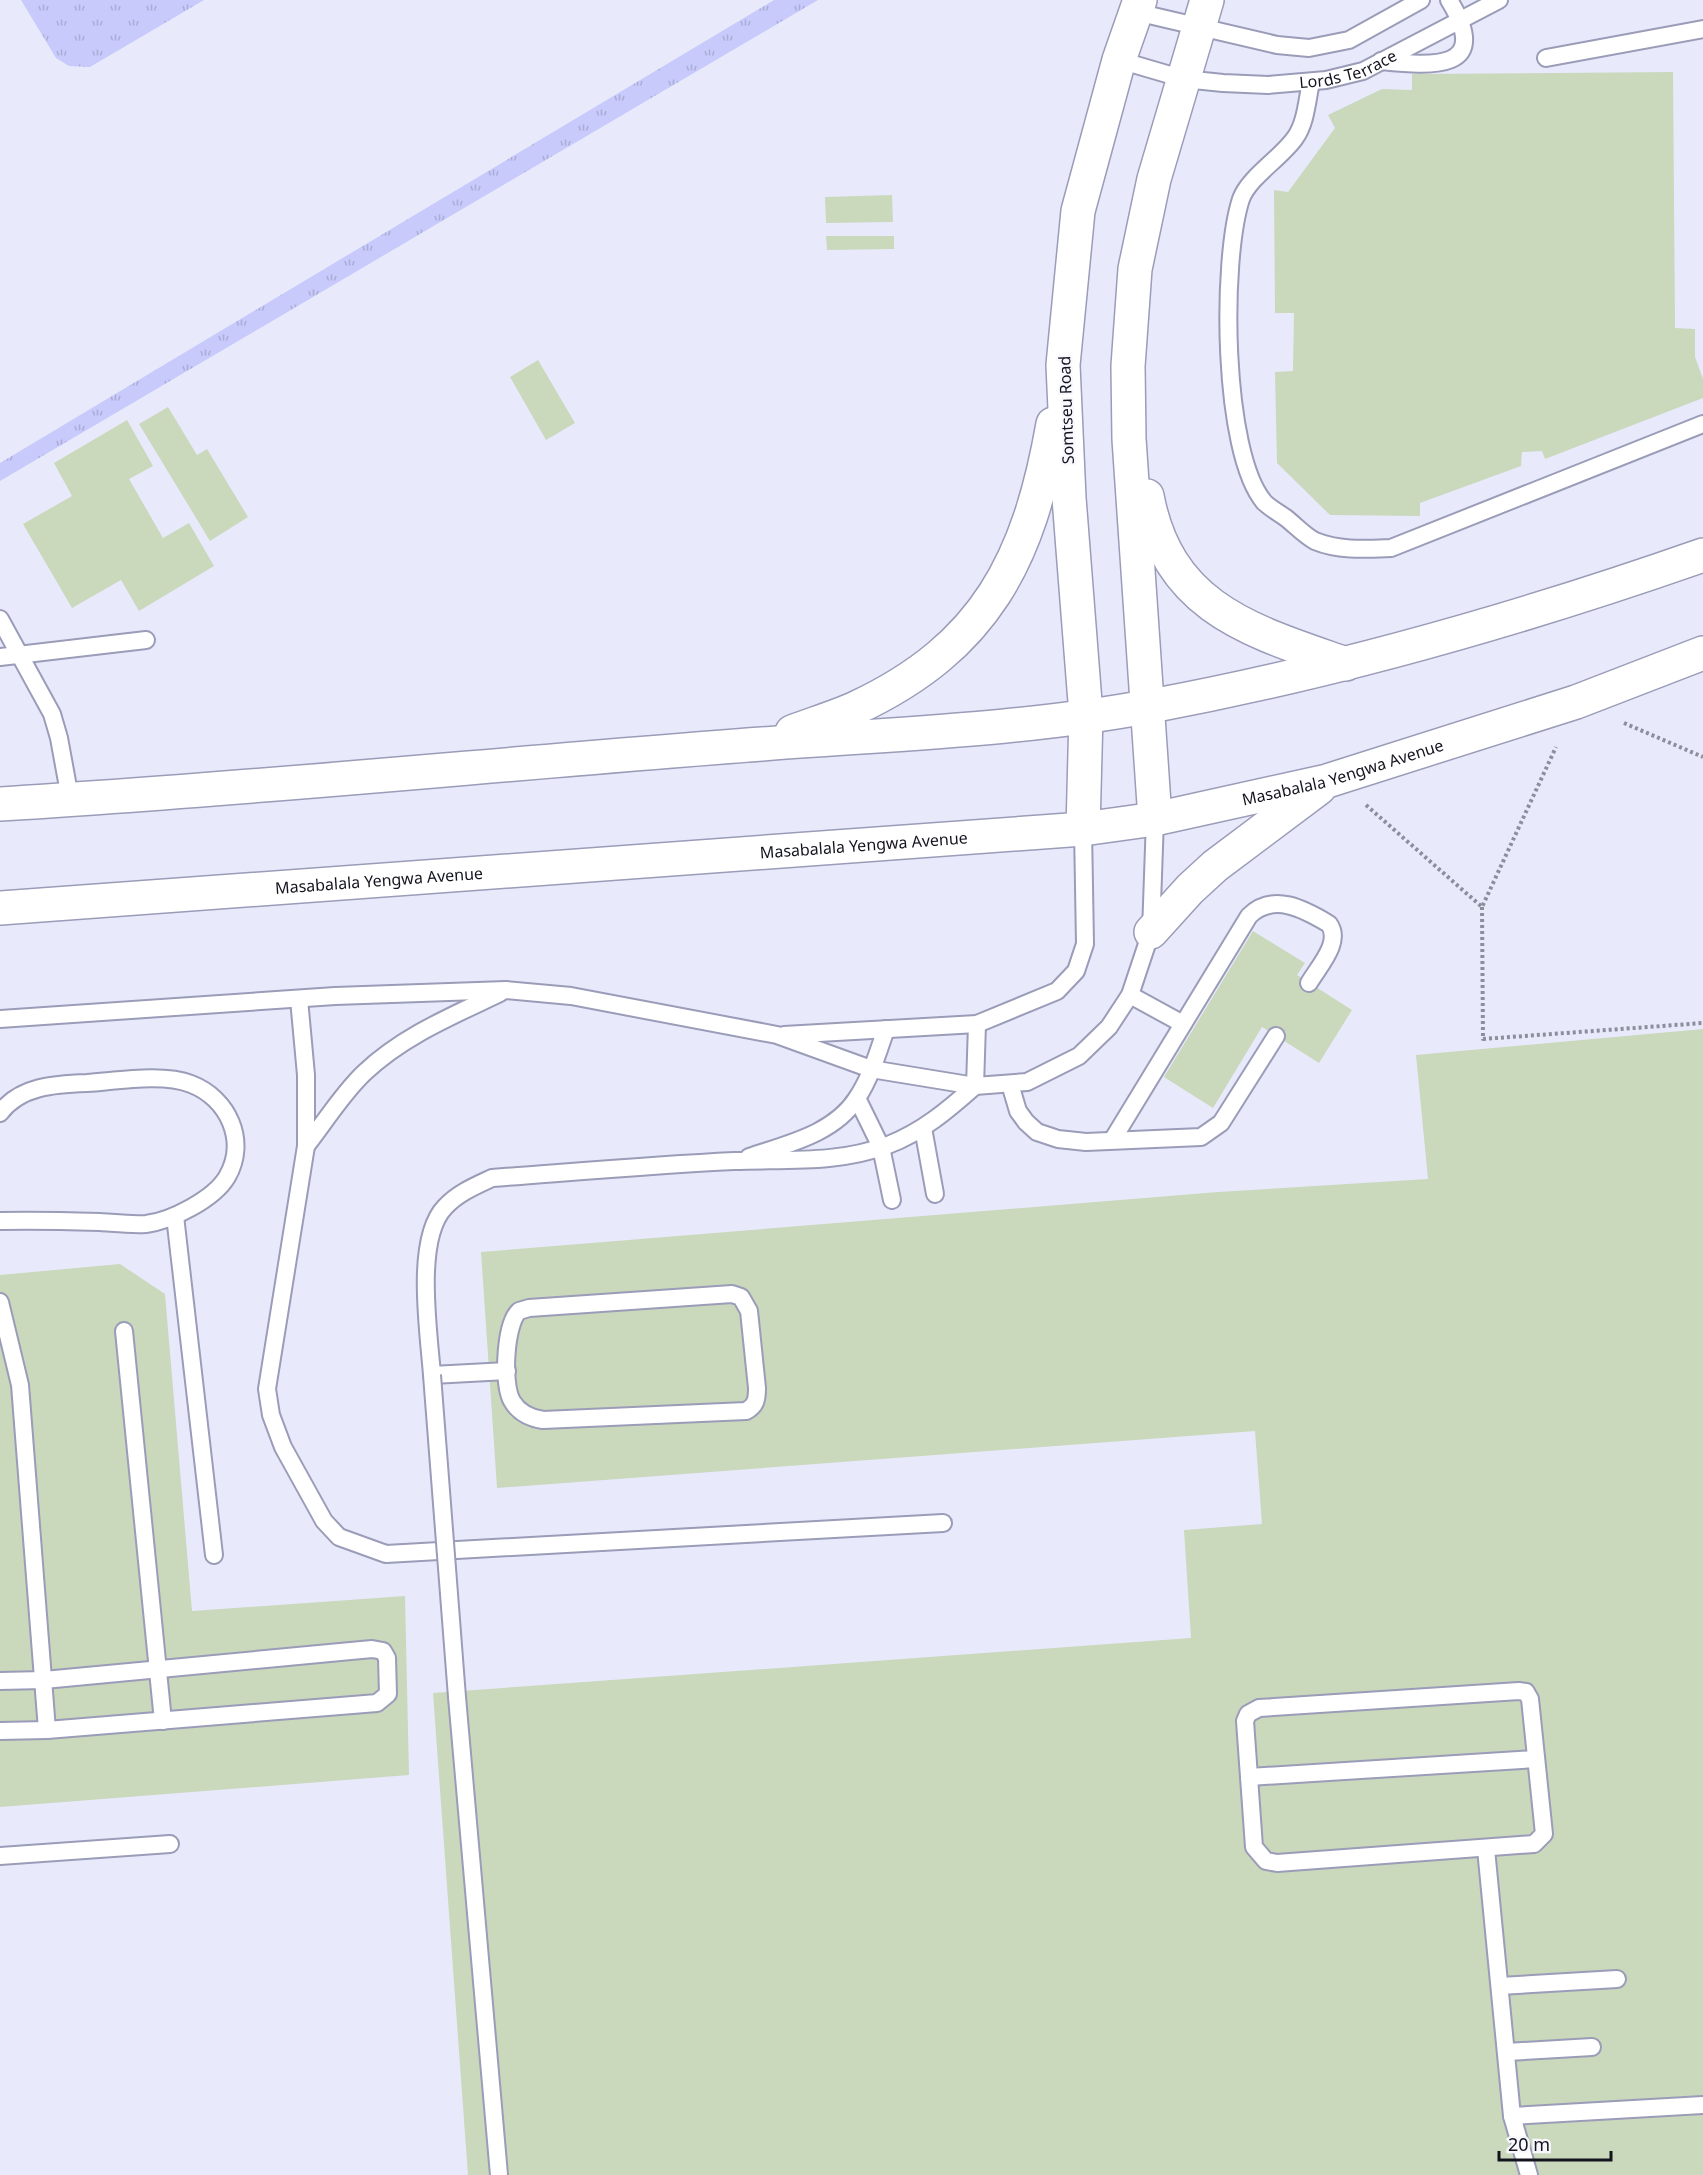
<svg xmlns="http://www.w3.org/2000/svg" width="1703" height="2175" viewBox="0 0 1703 2175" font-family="'Noto Sans',sans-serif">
<defs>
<pattern id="grass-tufts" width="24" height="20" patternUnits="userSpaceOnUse" patternTransform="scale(1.5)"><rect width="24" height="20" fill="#c7cafa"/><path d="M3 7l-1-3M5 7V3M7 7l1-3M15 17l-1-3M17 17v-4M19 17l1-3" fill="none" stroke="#aaadd6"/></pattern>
</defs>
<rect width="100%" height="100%" fill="#e8eafc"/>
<path fill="url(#grass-tufts)" d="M 21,0 L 204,0 L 90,67 L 69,66 L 56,58 Z
M 774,0 L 818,0 L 0,481 L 0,463 Z"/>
<path fill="#cad8bc" d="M 1673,72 L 1675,328 L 1695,329 L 1695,357 L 1703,379 L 1703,398 L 1545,459 L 1542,451 L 1522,452 L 1521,466 L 1420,503 L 1420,516 L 1330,515 L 1277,463 L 1275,372 L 1293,371 L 1294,313 L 1275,313 L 1274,190 L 1288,192 L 1335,128 L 1328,115 L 1382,89 L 1412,90 L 1412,74 Z
M 892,195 L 893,222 L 826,223 L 825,197 Z
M 826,236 L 894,236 L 894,249 L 827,250 Z
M 538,360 L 575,423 L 546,440 L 510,377 Z
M 168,407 L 197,455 L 207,449 L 248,517 L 210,541 L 139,424 Z
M 127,420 L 153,466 L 129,479 L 163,538 L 189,523 L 214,566 L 139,611 L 121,580 L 72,608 L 23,524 L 72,496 L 54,463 Z
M 1253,931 L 1305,963 L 1297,975 L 1352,1010 L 1319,1063 L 1262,1027 L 1213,1108 L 1164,1077 Z
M 1703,1029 L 1703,2175 L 468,2175 L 433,1693 L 1191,1638 L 1184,1530 L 1262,1524 L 1255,1431 L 497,1488 L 481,1252 L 1218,1192 L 1428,1179 L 1416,1055 Z
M 120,1264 L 165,1294 L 192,1611 L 405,1596 L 409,1775 L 0,1807 L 0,1275 Z"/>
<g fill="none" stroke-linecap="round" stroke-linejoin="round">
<g stroke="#9a9cb8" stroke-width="20">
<g id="service">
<path d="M 1136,12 L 1277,45 L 1309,48 L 1349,40 L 1421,0"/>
<path d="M 1546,58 L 1703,29"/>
<path id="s1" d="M 1119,60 L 1184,79 L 1223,83 L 1268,85 L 1326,80 L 1363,71 L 1499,0"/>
<path d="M 1381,61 C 1432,66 1493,72 1449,0"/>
<path d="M 1311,82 C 1307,100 1306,123 1295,138 C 1281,158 1249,177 1241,199 C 1221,260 1222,452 1264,502 C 1270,508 1279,513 1286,518 C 1295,525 1305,536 1315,541 C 1339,551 1366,549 1391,548 L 1703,424"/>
<path d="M 0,619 L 52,714 L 59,738 L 70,798"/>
<path d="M 0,657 L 146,640"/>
<path d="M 1130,995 L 1183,1024"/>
<path d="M 299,999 L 306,1075 L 306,1146 L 267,1389 L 271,1415 L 283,1447 L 324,1521 L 339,1537 L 386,1554 L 943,1523"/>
<path d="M 0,1019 L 335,996 L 506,990 L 571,996 L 777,1035 L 871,1069 L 975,1086 L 1027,1082 L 1079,1056 L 1109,1027 L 1130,995 L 1151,932 L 1155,819"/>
<path d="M 784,1035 L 977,1024 L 1057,991 L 1076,971 L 1085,944 L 1083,829"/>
<path d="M 1010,1084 L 1018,1111 L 1026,1122 L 1037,1132 L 1058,1139 L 1086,1142 L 1201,1137 L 1221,1123 L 1276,1036"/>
<path d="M 857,1098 L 881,1147 L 892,1200"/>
<path d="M 0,1113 C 20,1086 55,1084 87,1083 C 117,1081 163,1073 191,1084 C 228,1098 248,1141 227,1177 C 214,1199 171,1221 146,1224 C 131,1225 115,1223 100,1222 C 67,1221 34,1220 0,1221"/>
<path d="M 923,1128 L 935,1194"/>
<path d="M 1113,1139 L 1249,916 C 1273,892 1304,909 1329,924 C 1342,942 1319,966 1309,983"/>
<path d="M 306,1146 C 325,1122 342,1094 364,1073 C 403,1036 452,1016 500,993"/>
<path d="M 749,1157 C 787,1144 834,1134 857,1098 C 871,1077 878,1052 886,1029"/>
<path d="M 175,1216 L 214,1555"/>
<path d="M 732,1294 L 741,1297 L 749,1311 L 757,1388 C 757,1399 756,1406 746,1411 L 543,1420 C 530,1418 519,1413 512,1401 C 502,1384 505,1324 519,1311 L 529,1308 Z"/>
<path d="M 0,1302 L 20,1385 L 47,1730"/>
<path d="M 124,1331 L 163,1721"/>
<path d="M 507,1371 L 432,1375 C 429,1333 414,1239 445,1207 C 458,1193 475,1186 492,1178 C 573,1172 653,1165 734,1161 C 787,1159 837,1164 888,1145 C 922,1132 948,1110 975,1086 L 977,1024"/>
<path d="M 0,1681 L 44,1680 L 372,1649 L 383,1651 L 387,1658 L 388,1694 L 377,1703 L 47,1730 L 0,1731"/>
<path d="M 1519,1691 L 1526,1692 L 1530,1699 L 1544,1834 L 1534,1844 L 1277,1863 L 1266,1861 L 1254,1847 L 1245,1721 L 1248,1714 L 1259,1708 Z"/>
<path d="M 457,1697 L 499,2175"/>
<path d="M 1249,1777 L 1536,1759"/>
<path d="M 1486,1849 L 1512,2116 L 1529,2175"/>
<path d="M 0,1856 L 170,1844"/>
<path d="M 1500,1986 L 1617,1979"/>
<path d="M 1507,2052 L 1592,2047"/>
<path d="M 1512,2116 L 1703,2105"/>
</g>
</g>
<g stroke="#9a9cb8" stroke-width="36">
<g id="secondary">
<path d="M 1147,496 C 1168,609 1252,631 1346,664"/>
<path d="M 792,732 C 813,724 836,717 856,708 C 986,647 1029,560 1053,424"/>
<path d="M 0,804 C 254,789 508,763 762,744 C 891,734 1023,730 1151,706 C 1339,671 1523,618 1703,555"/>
<path d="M 1155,819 L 1129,439 L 1128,366 L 1135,269 L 1154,179 L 1207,0"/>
<path d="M 1083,829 L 1086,715 L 1069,498 L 1063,365 L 1078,211 L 1119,60 L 1140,0"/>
<path id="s2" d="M 0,908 L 1083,829 L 1155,819 L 1327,781 L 1576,702 L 1703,653"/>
<path d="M 1151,932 L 1190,889 L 1215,866 L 1319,788"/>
</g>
</g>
<path stroke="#8c8e9c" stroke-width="4" stroke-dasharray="3 3" stroke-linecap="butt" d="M 1624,723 L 1703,757
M 1366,805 L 1482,907 L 1556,747
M 1482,907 L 1483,1039 L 1703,1023"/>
<use href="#service" stroke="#fff" stroke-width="16"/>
<use href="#secondary" stroke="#fff" stroke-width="33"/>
<g stroke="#9a9cb8" stroke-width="20" stroke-linecap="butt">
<path id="service-bridge" d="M 432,1375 L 457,1697"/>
</g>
<use href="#service-bridge" stroke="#fff" stroke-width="16"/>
</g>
<g text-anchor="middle" stroke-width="4.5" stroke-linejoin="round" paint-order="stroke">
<g font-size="16" fill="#13141e" stroke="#f8f8fe">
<text dy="6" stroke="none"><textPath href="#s1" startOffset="234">Lords Terrace</textPath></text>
<text transform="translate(1066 410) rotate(-92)" y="6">Somtseu Road</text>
<text dy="6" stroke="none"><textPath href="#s2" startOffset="1352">Masabalala Yengwa Avenue</textPath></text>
<text dy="6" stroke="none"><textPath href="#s2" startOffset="866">Masabalala Yengwa Avenue</textPath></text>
<text dy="6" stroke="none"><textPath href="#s2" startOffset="380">Masabalala Yengwa Avenue</textPath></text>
</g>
</g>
<path d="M1499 2151v9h112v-9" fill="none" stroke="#13141e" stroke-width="3"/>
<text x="1508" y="2151" font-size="18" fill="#13141e" stroke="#f8f8fe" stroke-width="4.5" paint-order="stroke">20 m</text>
</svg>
